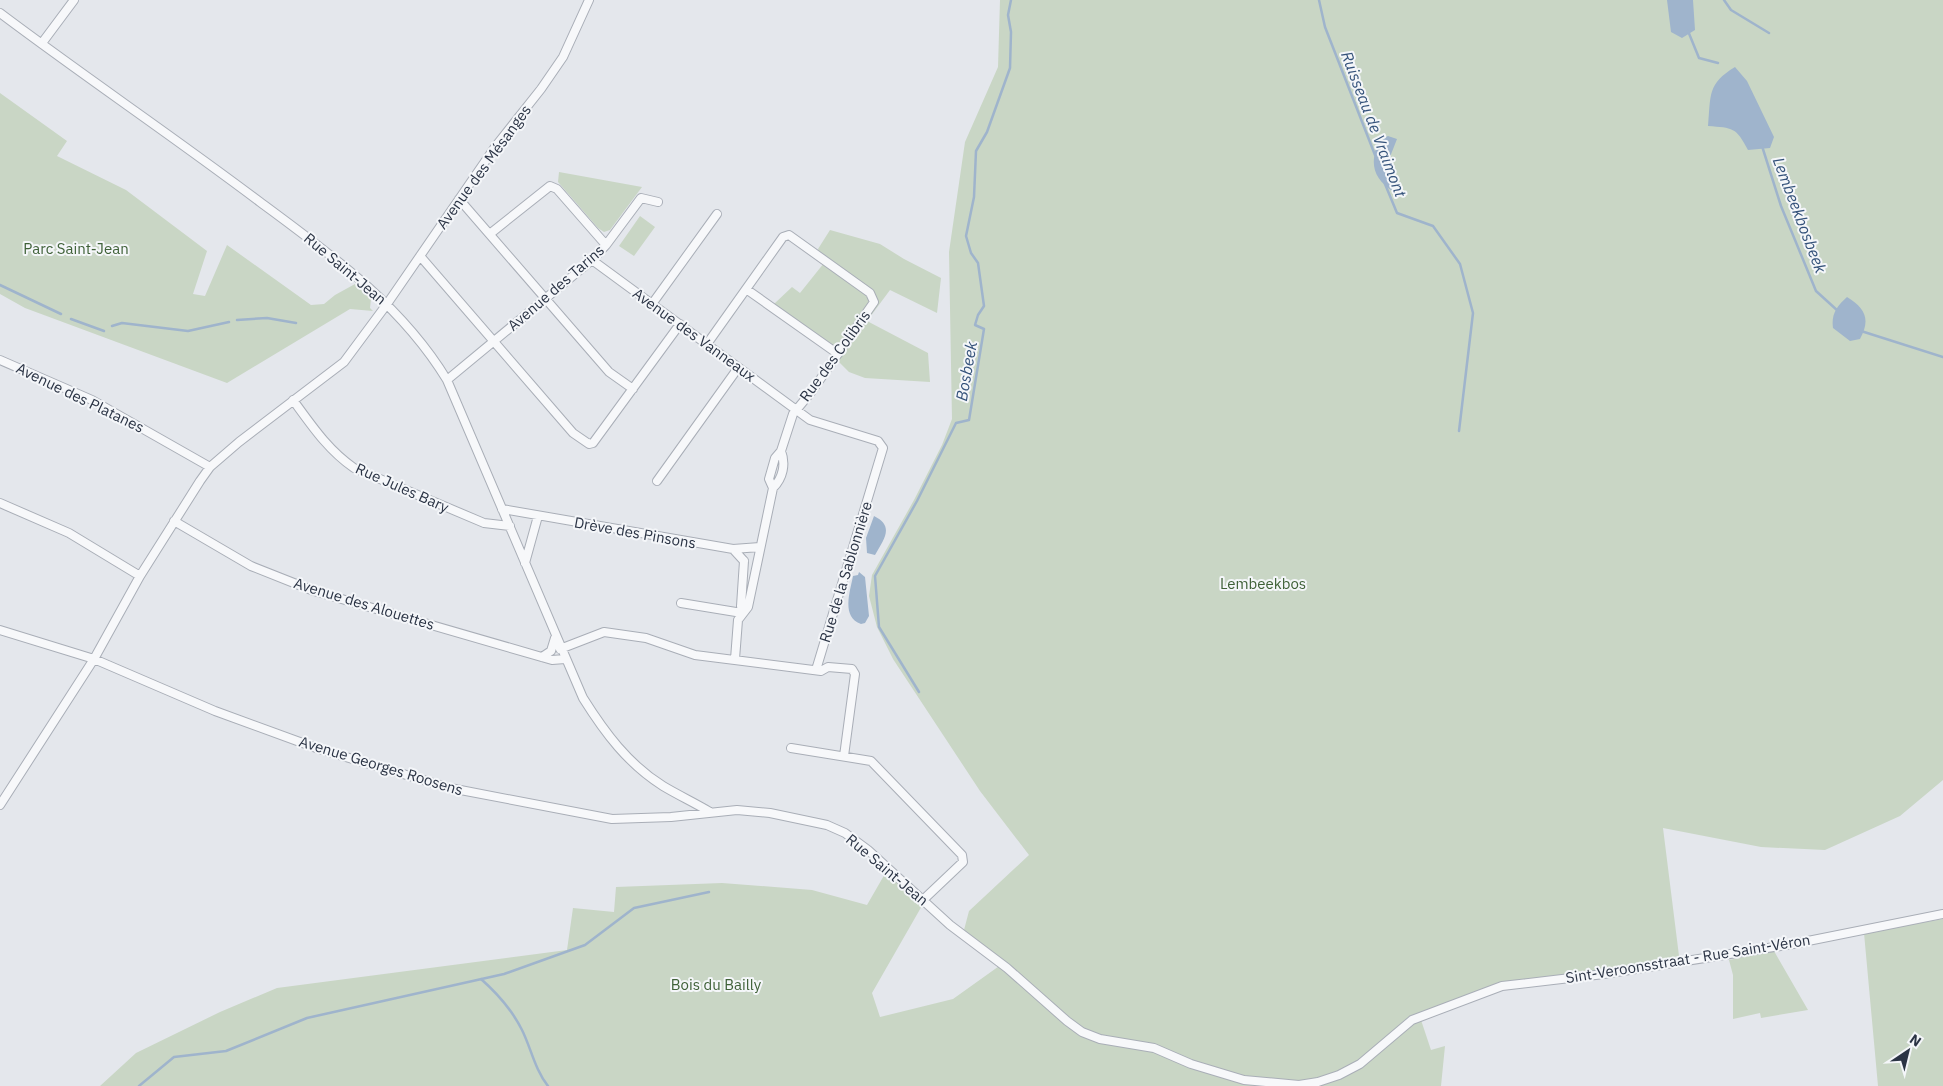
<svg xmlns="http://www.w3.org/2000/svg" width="1943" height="1086" viewBox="0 0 1943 1086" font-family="'IBM Plex Sans',sans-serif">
<rect width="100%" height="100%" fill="#e4e7ec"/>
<path fill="#c9d6c5" d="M 1000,0 L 1943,0 L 1943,780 L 1900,816 L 1825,850 L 1761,847 L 1663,828 L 1679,956 L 1614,969 L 1498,983 L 1419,1014 L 1431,1050 L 1445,1046 L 1441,1086 L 100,1086 L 136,1053 L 220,1012 L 277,988 L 567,950 L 573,908 L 614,912 L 616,887 L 722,883 L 812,890 L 867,905 L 886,872 L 923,904 L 872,993 L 880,1017 L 953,999 L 1002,964 L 964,930 L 969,911 L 1029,855 L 980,791 L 893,659 L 877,627 L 869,596 L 872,575 L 914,500 L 942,445 L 952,419 L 949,252 L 965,142 L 998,67 Z
M 0,93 L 67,141 L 57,156 L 126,190 L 207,251 L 193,294 L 205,296 L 227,245 L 311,305 L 324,304 L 335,295 L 355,284 L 371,299 L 370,308 L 373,311 L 350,309 L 227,383 L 25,308 L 0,294 Z
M 559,172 L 642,187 L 610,230 L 604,232 L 598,228 L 558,182 Z
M 640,216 L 655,227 L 634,256 L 619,246 Z
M 830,230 L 880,244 L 904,259 L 941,278 L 937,313 L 890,290 L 867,321 L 928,353 L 930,382 L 865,378 L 849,372 L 838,361 L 843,353 L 774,304 L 792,287 L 800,293 L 824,263 L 818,249 Z
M 1943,919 L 1943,1086 L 1878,1086 L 1864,933 Z
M 1774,951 L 1808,1010 L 1761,1018 L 1760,1013 L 1733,1019 L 1733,975 L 1729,960 Z"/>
<path fill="#9fb4cc" d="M 1667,0 L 1693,0 L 1695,30 L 1682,38 L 1671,32 Z
M 1735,67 L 1747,81 L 1774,137 L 1770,148 L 1748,150 C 1736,127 1733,128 1708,126 C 1711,95 1707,84 1735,67 Z
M 1388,136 L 1397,139 L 1388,162 L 1394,192 C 1373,178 1369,164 1379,140 Z
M 1847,297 C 1865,308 1871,319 1860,339 L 1850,341 L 1833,328 C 1831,314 1837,306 1847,297 Z
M 874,516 C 894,526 885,538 875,555 L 867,553 L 866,538 Z
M 859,572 L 865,577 L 869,616 L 865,623 L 861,624 C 841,617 850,592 853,576 L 858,575 Z"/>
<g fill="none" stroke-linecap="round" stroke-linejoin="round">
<path stroke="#9fb4cc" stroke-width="2.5" d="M 1319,0 L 1325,27 L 1375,155
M 1724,0 L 1731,10 L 1769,33
M 1688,31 L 1699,58 L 1718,63
M 1762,146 L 1781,206 L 1816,291 L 1838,311
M 1385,184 L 1397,213 L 1433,226 L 1460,264 L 1473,313 L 1459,431
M 0,285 L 61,314
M 71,319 L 104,331
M 237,320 L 267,318 L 296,323
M 112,326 L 122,323 L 188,331 L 229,322
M 1861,331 L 1943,357
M 919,692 L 879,627 L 875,576 L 917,501 L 956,423 L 969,420 L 984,329 L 975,325 L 978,315 L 984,306 L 978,263 L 971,253 L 966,236 L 974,197 L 976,151 L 987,132 L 1010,68 L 1011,32 L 1008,15 L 1011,0
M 481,979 C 498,994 512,1010 522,1030 C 531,1048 535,1070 548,1086
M 139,1086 L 174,1057 L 226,1051 L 307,1018 L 504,974 L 585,945 L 634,908 L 709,892"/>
<g stroke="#a9aeb7" stroke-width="10">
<path id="minor" d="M 0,13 C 85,77 174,137 260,202 C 330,254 401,304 447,380 L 583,698 C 605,733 628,764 663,786 C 678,795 695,803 710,812
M 42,43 L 74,0
M 459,199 L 609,372 L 633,389
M 491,233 L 550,186 L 557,189 L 606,245
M 420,256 L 573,433 L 589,444 L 593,443 L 680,324
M 592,260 L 810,420 L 878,441 L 883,448 L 816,670
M 746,289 L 838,354
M 652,304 L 717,214
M 707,344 L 783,237 L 789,235 L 870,293 L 874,302 L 812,391 L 793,414 L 781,451 L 775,458 L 769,479 L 773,488
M 0,360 L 92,400 L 210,467
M 447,380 L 592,260 L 606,245 L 641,198 L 658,202
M 293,400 C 312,426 328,450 354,468 L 484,523 L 510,526
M 657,481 L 738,368
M 0,503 L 69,533 L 140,576
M 502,509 L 733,549
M 174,521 L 251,566 L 314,591 L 552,660 L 565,659
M 744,561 L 733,549 L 760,547
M 525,563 L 538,516
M 681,603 L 742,613
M 742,613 L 741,606 L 744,561
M 0,630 L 94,659 L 215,711 L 319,749 L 450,788 L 612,819 L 671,817 L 737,810 L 770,813 L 827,825 L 845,833 L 868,850 L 950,925 L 1007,968 L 1067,1021 L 1082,1032 L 1100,1039 L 1154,1048 L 1191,1064 L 1244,1080 L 1299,1085 L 1318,1082 L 1339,1075 L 1360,1064 L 1412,1020 L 1502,986 L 1604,974 L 1793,944 L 1943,914
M 560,649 L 604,632 L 646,638 L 695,655 L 821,671 L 828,667 L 852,669 L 855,674 L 844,756
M 542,657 L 551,651 L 555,638
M 735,659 L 738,620 L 748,607 L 773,488 C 783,478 786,464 781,451
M 791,748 L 871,761 L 962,855 L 963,862 L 924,899
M 0,805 L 94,659 L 140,576 L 200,481 L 210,467 L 239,442 L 344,362 L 387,304 L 495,147 L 541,89 L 563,57 L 589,0"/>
</g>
<use href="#minor" stroke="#f7f8fa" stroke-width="8"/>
</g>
<g text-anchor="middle" stroke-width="4" stroke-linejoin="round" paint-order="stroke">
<g font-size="15" fill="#2b3445" stroke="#f4f6f9">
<text transform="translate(484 167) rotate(-54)" y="5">Avenue des Mésanges</text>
<text transform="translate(345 269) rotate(40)" y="5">Rue Saint-Jean</text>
<text transform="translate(556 288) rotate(-41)" y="5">Avenue des Tarins</text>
<text transform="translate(694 335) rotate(36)" y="5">Avenue des Vanneaux</text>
<text transform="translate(835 356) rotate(-54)" y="5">Rue des Colibris</text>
<text transform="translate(80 398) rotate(26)" y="5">Avenue des Platanes</text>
<text transform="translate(402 488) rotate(24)" y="5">Rue Jules Bary</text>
<text transform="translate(635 533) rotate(10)" y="5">Drève des Pinsons</text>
<text transform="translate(846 572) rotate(-73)" y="5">Rue de la Sablonnière</text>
<text transform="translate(364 604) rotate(17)" y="5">Avenue des Alouettes</text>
<text transform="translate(381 766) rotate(17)" y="5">Avenue Georges Roosens</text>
<text transform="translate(887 870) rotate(40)" y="5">Rue Saint-Jean</text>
<text transform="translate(1688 959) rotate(-9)" y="5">Sint-Veroonsstraat - Rue Saint-Véron</text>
</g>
<g font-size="15" fill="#3f6138" stroke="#f4f6f9">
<text x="76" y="254">Parc Saint-Jean</text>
<text x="1263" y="589">Lembeekbos</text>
<text x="716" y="990">Bois du Bailly</text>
</g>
<g font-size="16" font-style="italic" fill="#34527a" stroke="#f4f6f9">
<text transform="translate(1374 124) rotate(69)" y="6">Ruisseau de Vraimont</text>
<text transform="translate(1800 215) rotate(69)" y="6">Lembeekbosbeek</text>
<text transform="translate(966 371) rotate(-80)" y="6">Bosbeek</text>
</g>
</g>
<g transform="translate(1908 1051) rotate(35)" stroke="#f4f6f9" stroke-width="4" paint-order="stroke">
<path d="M0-4L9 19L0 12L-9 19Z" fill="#2b3445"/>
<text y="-8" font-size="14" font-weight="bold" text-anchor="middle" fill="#2b3445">N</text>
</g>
</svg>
